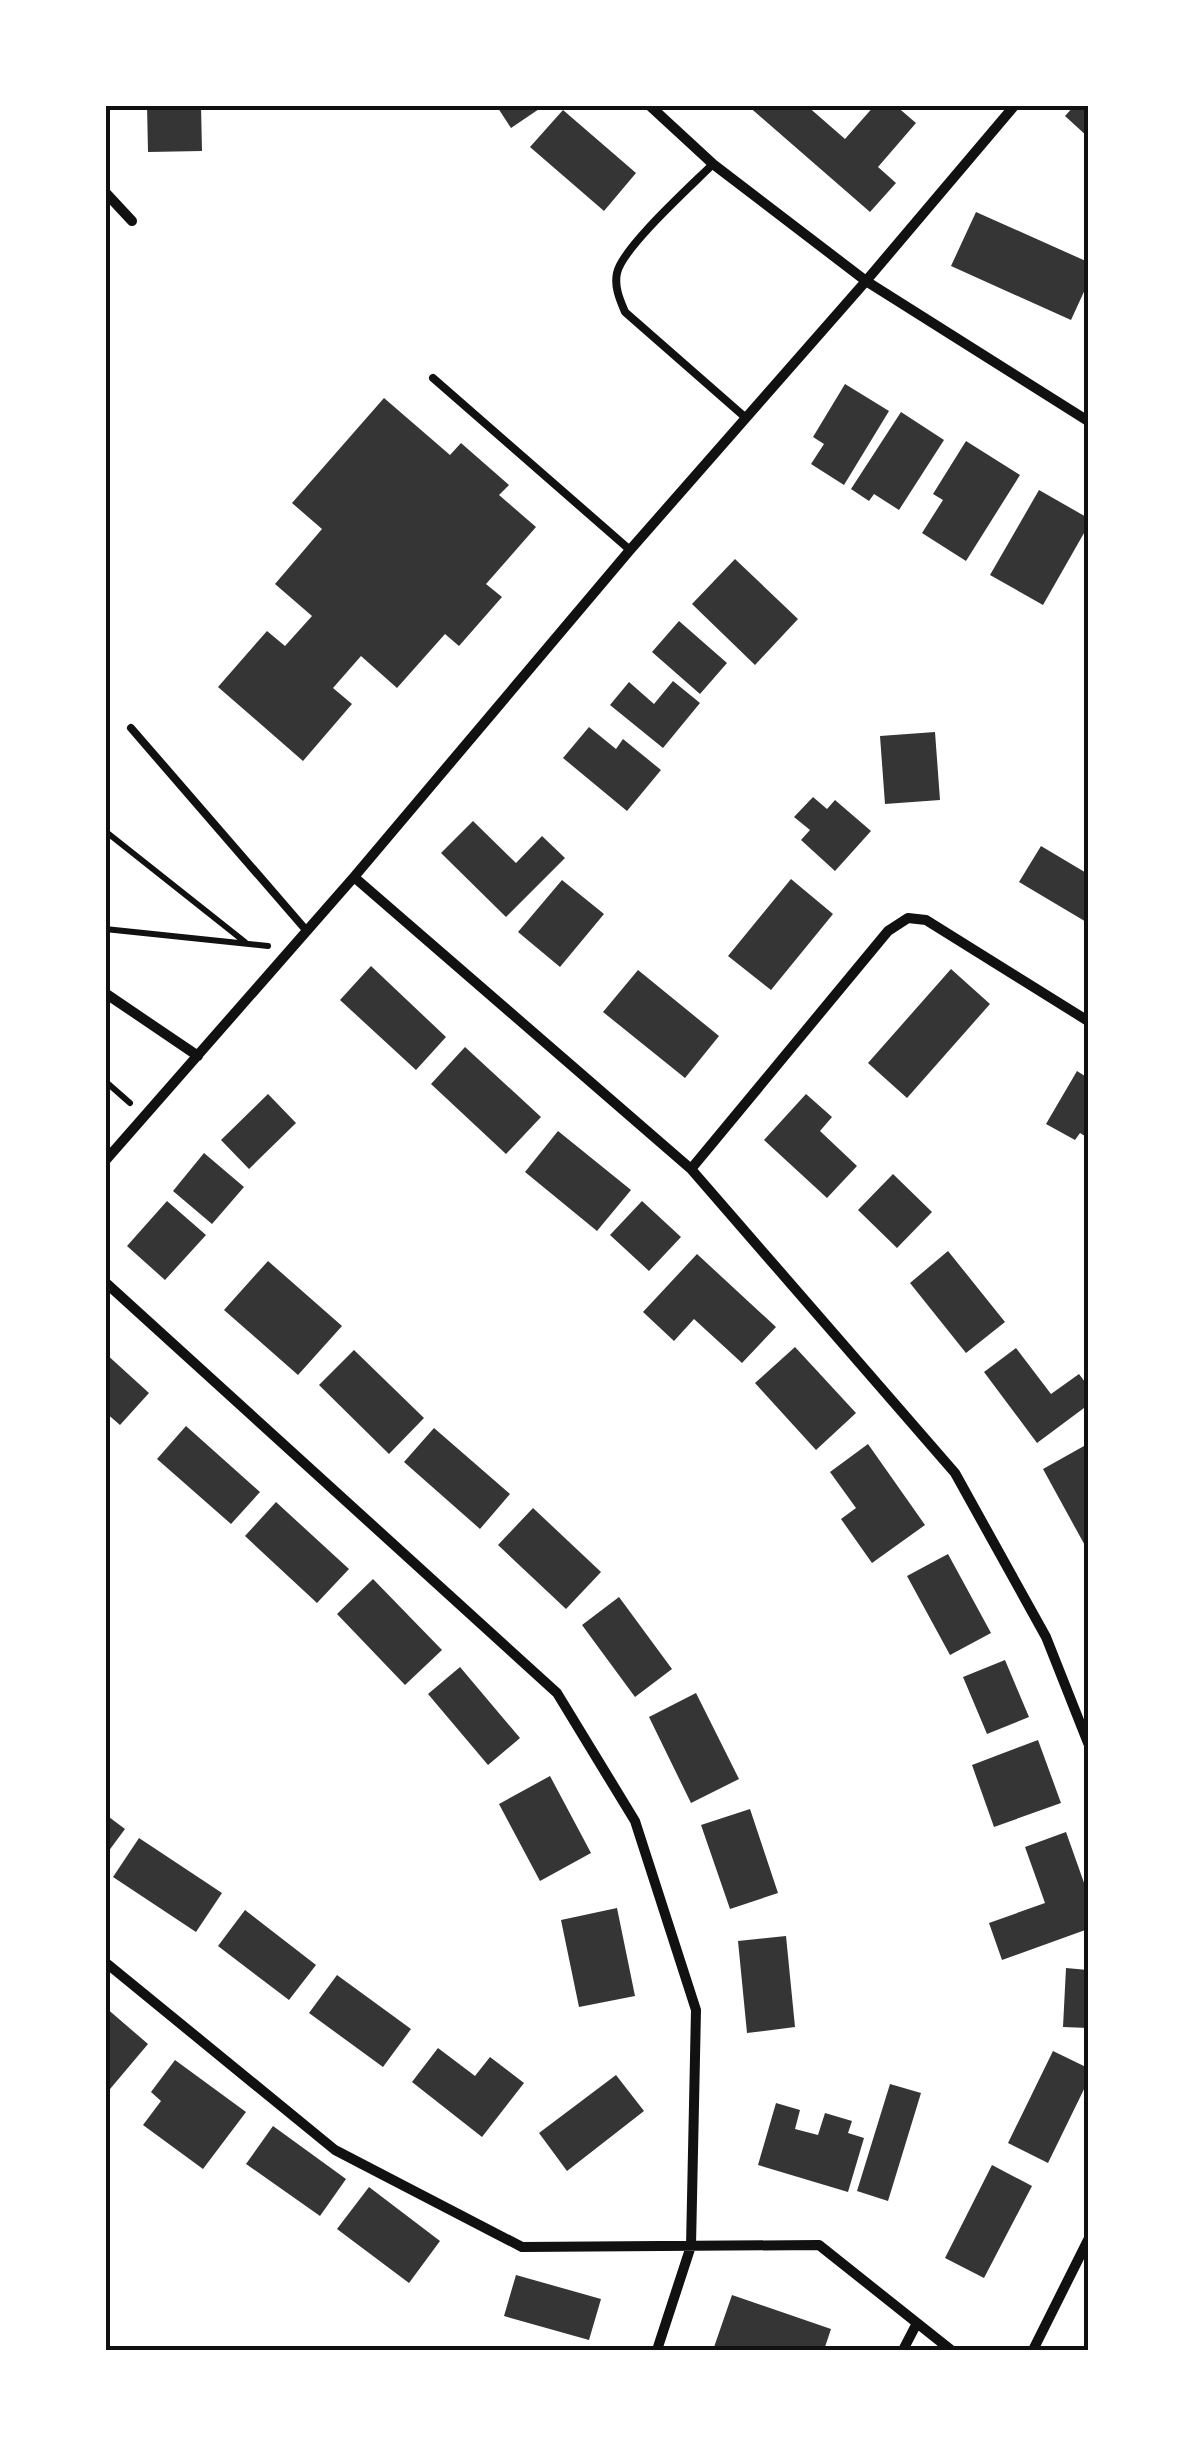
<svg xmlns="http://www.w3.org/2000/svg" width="1193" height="2455" viewBox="0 0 1193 2455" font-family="'Crimson Pro',serif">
<rect width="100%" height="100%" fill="#fff"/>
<path fill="#353535" d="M 147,105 L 201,105 L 202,151 L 148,152 Z
M 496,105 L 545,105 L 511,128 Z
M 747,105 L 806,105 L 845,139 L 875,105 L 895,105 L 916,123 L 878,167 L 896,183 L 870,212 Z
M 1075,105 L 1088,105 L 1088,137 L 1065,116 Z
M 563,110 L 636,173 L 604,211 L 530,147 Z
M 976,212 L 1088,262 L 1088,283 L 1071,320 L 951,266 Z
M 845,384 L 889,411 L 844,485 L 811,464 L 824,444 L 813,437 Z
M 384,398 L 450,455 L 461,443 L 509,485 L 499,495 L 536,527 L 486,584 L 502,597 L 459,646 L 445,634 L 397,688 L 361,656 L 333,688 L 352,704 L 303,761 L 218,687 L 267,631 L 285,646 L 312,616 L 275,584 L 322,529 L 292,503 Z
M 901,412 L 944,440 L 899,510 L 874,494 L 869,501 L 851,489 Z
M 966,441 L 1020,475 L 966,561 L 922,533 L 943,500 L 933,494 Z
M 1039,490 L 1088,518 L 1088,526 L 1043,605 L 990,575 Z
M 735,559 L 798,619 L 755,665 L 692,604 Z
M 679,621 L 727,663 L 700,694 L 652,652 Z
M 673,681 L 700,703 L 663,748 L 610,705 L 629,682 L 654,704 Z
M 589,727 L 616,749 L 623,739 L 661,770 L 627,811 L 563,758 Z
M 935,732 L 940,800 L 885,804 L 880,736 Z
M 813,797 L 827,809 L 835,800 L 871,831 L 835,871 L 801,840 L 810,830 L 794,817 Z
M 473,821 L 516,863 L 542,836 L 565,858 L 506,917 L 441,853 Z
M 1041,846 L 1088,874 L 1088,923 L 1019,882 Z
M 791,879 L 833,914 L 771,990 L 728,956 Z
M 562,880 L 604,914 L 560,967 L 518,932 Z
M 371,966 L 446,1037 L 416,1070 L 340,1000 Z
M 951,969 L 990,1004 L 907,1098 L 868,1063 Z
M 638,970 L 719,1036 L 685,1078 L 603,1012 Z
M 465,1047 L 541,1117 L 506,1154 L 431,1084 Z
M 1077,1071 L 1088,1078 L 1088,1138 L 1080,1133 L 1075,1140 L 1046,1124 Z
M 268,1094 L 296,1123 L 249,1169 L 221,1140 Z
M 806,1094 L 832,1117 L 820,1131 L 857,1166 L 827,1198 L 764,1140 Z
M 558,1131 L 631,1190 L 597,1231 L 525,1172 Z
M 204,1153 L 244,1187 L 212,1224 L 173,1191 Z
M 893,1174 L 932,1212 L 897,1248 L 858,1210 Z
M 167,1201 L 206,1235 L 165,1280 L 127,1246 Z
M 642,1201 L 681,1237 L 649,1271 L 610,1235 Z
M 948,1251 L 1005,1322 L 966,1353 L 910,1283 Z
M 697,1254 L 776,1327 L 742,1363 L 694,1319 L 674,1341 L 643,1312 Z
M 268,1261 L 342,1326 L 298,1375 L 224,1310 Z
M 795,1347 L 856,1413 L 816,1450 L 755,1383 Z
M 1016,1348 L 1051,1394 L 1079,1374 L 1088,1386 L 1088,1405 L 1037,1443 L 984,1372 Z
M 354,1350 L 424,1418 L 389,1454 L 319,1385 Z
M 105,1353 L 149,1393 L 120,1425 L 105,1412 Z
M 186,1426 L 260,1492 L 231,1524 L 157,1459 Z
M 434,1428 L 510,1494 L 480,1529 L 404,1462 Z
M 868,1444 L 925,1525 L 872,1563 L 841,1519 L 856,1508 L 830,1472 Z
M 1084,1446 L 1088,1453 L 1088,1551 L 1043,1469 Z
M 276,1502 L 349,1569 L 317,1603 L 245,1536 Z
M 533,1508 L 601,1572 L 566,1609 L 498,1545 Z
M 948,1554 L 991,1633 L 950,1655 L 907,1576 Z
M 373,1579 L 442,1650 L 405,1685 L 337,1614 Z
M 619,1597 L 672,1669 L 635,1697 L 582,1625 Z
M 1005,1660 L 1029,1717 L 987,1734 L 963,1677 Z
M 460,1667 L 520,1738 L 488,1765 L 428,1694 Z
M 696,1693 L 739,1779 L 691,1803 L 649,1717 Z
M 1038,1740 L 1061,1803 L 994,1827 L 972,1765 Z
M 550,1776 L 591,1853 L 540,1881 L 499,1804 Z
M 750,1809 L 778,1893 L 730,1909 L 701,1825 Z
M 105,1814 L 125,1829 L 105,1856 Z
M 1066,1832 L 1088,1894 L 1088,1929 L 1002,1960 L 989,1923 L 1045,1903 L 1025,1847 Z
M 139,1838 L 222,1893 L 196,1932 L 113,1877 Z
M 617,1908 L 635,1996 L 579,2007 L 561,1920 Z
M 245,1910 L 316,1965 L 289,2000 L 218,1946 Z
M 786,1936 L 795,2027 L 747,2033 L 738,1941 Z
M 1066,1968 L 1088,1970 L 1088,2028 L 1063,2027 Z
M 337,1975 L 411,2029 L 383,2067 L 309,2013 Z
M 105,2007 L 148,2044 L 105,2095 L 106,2054 Z
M 438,2048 L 475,2076 L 490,2057 L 524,2083 L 482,2137 L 412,2082 Z
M 1053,2051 L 1088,2068 L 1088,2081 L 1048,2163 L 1008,2143 Z
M 175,2060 L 246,2112 L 203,2169 L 143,2125 L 161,2101 L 151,2092 Z
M 616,2075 L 644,2111 L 567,2171 L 539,2133 Z
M 890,2084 L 921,2093 L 888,2201 L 857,2191 Z
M 776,2103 L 800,2110 L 795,2129 L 818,2135 L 825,2113 L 852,2121 L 848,2133 L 864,2138 L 848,2192 L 758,2165 Z
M 273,2126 L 346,2179 L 320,2216 L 246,2164 Z
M 992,2165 L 1032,2186 L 984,2278 L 945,2258 Z
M 369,2187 L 440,2241 L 409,2283 L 337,2229 Z
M 516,2275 L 601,2299 L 589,2340 L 504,2316 Z
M 732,2295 L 831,2329 L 824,2350 L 713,2350 Z"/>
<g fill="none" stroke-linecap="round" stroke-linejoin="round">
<path stroke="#111" stroke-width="6" d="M 105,831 L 245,942
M 105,929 L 268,946
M 105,1081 L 130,1103"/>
<path stroke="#111" stroke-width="8" d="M 713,164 C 692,185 622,248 617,273 C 614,287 620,300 625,312 L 746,418
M 433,378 L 630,550
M 131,728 L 306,930"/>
<path stroke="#111" stroke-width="10" d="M 649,105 L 713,164 L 866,281 L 1088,421
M 105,192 L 132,221
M 354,877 L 691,1169 L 955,1473 L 1046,1637 L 1088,1743
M 105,993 L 198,1056
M 105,1161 L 354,877 L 630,550 L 866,281 L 1015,105
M 691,1169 L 888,931 L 908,918 L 926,920 L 1088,1021
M 105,1282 L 557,1693 L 635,1821 L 696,2010 L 691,2246 L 657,2350
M 105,1962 L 335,2150 L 522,2247 L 819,2245 L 951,2350
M 903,2350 L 917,2323
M 1033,2350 L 1088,2240"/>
</g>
<rect width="1193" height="2455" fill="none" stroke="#ffffff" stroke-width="215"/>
<rect x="108" y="108" width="978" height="2240" fill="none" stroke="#111" stroke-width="4"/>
</svg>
